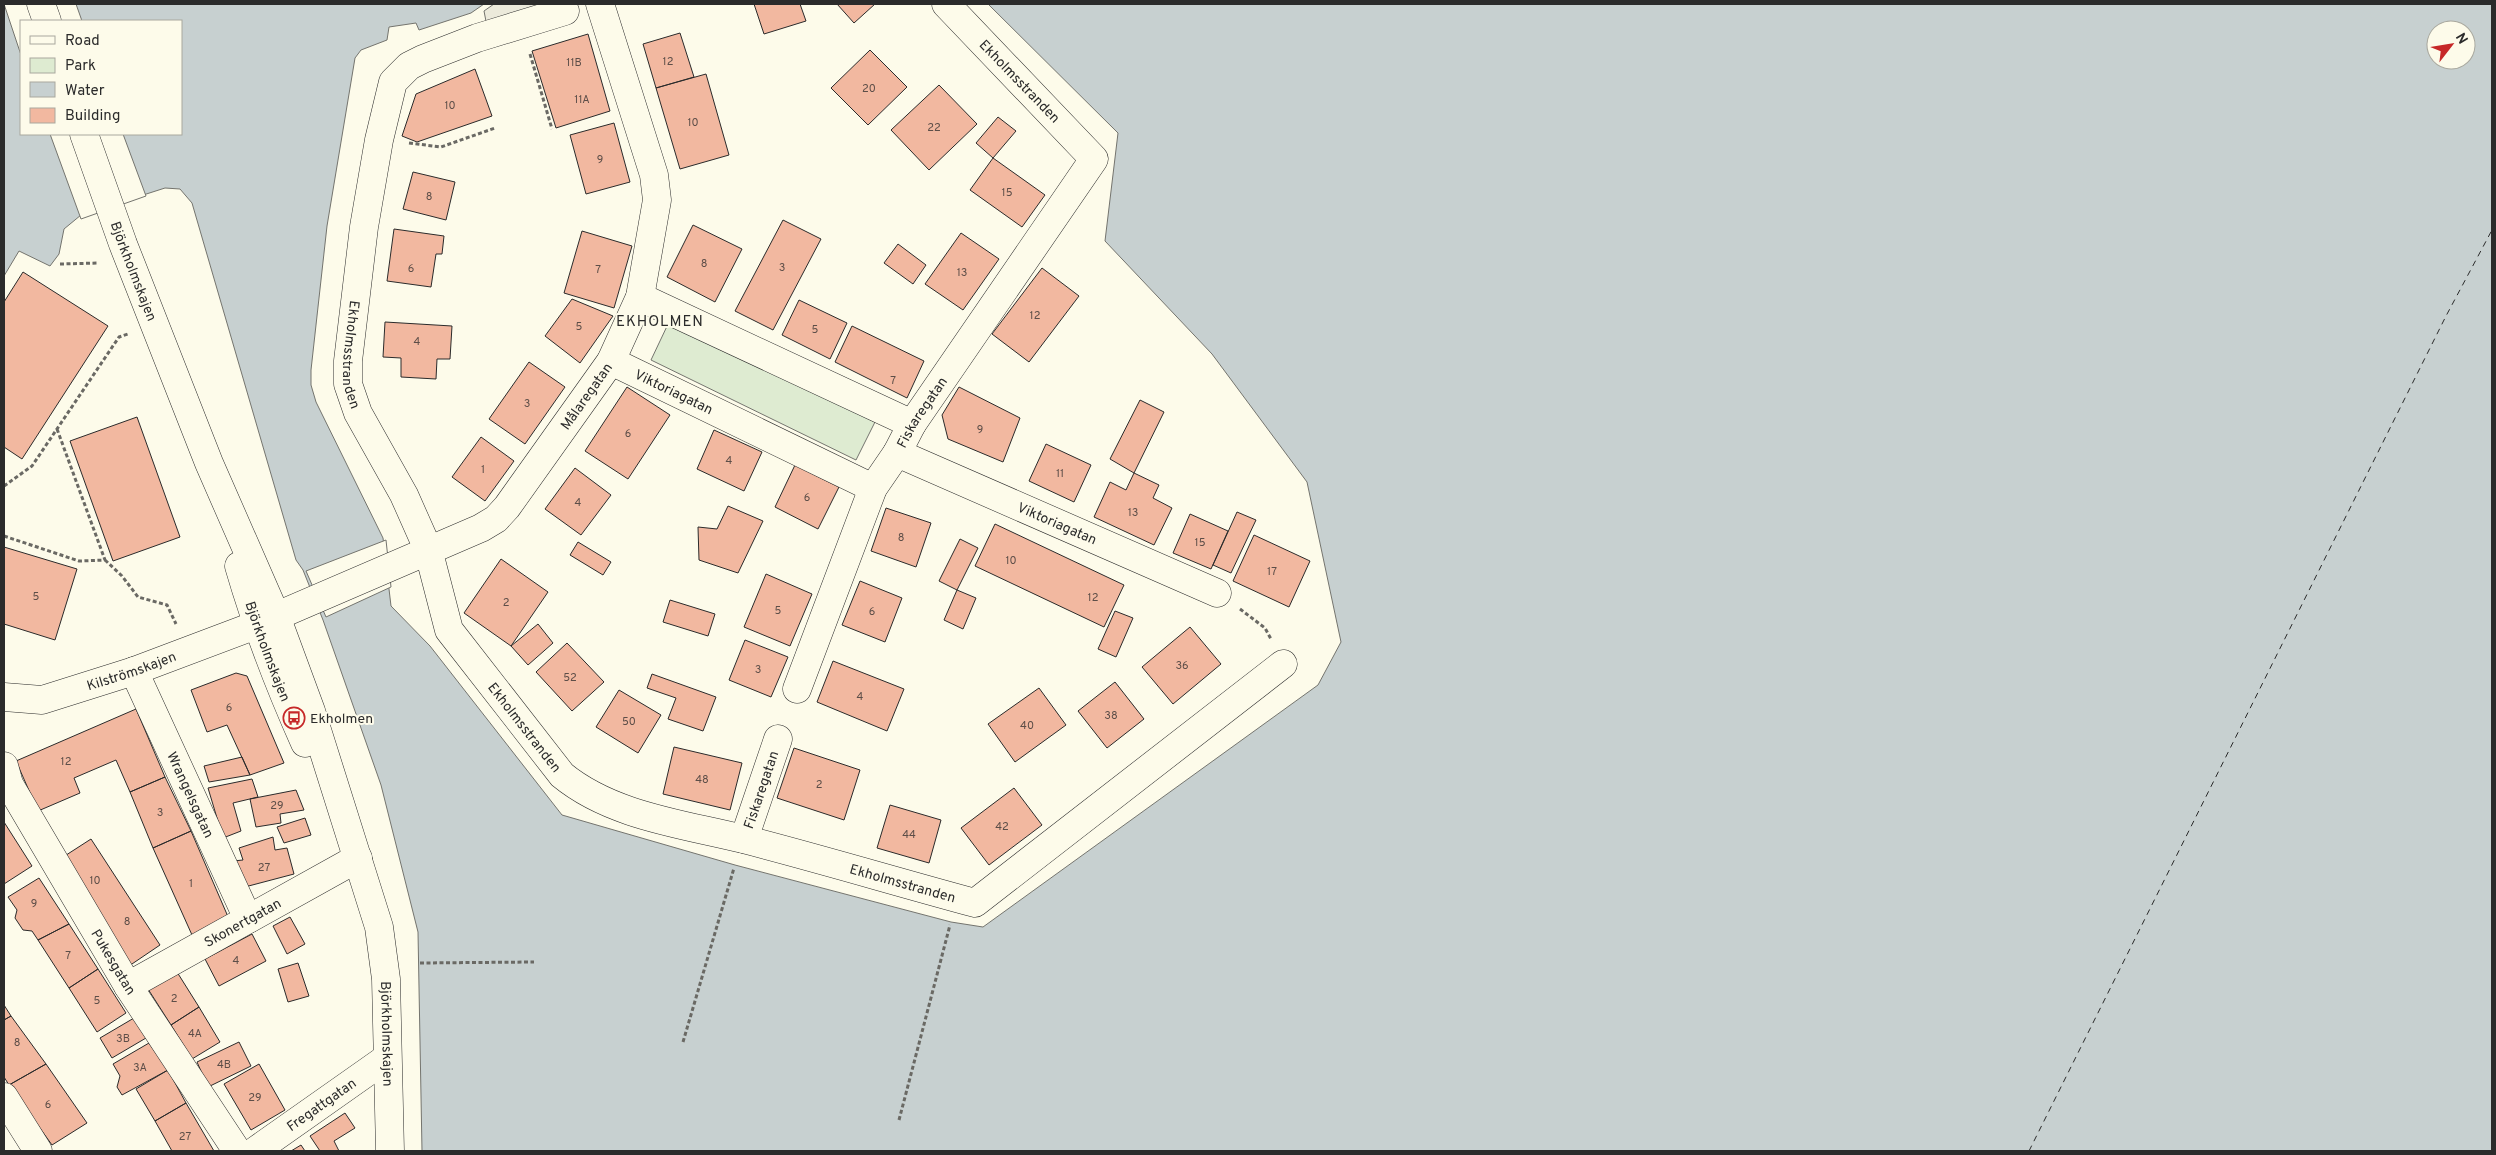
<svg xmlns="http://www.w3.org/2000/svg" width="2496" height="1155" viewBox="0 0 2496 1155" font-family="Overpass,sans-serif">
<rect width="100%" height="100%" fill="#fdfbea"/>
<path fill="#deebd1" stroke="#74746e" d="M 669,322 L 875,422 L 856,460 L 651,360 Z"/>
<path fill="#eceadb" stroke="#74746e" d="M 494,4 L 574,4 L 490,42 L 484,11 Z"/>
<path fill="#c7d0d0" stroke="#74746e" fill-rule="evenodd" d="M 4,4 L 484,4 L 471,13 L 419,30 L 416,23 L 389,27 L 387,40 L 361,50 L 355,58 L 327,226 L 311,370 L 311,385 L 316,402 L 383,538 L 391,606 L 430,646 L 562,815 L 735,865 L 951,922 L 983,927 L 1318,685 L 1341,642 L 1307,482 L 1212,354 L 1105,241 L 1118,133 L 988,4 L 2492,4 L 2492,1151 L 422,1151 L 418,932 L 381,785 L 323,620 L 303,570 L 296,560 L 192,203 L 180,189 L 165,188 L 81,215 L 64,229 L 59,254 L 50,266 L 19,251 L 4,276 ZM 21,21 L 181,21 L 181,134 L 21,134 ZM 2436,30 L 2466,30 L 2466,60 L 2436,60 Z"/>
<path fill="#fdfbea" stroke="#74746e" d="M 4,4 L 76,4 L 82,21 L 21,21 L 21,55 Z
M 50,134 L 123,134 L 146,196 L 81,219 Z
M 386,540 L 391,587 L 326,617 L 306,571 Z"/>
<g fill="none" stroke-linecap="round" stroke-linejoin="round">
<path stroke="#2b2b2b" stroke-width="1" stroke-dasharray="6 5" stroke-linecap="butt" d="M 2029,1151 L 2446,316 L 2492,230"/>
</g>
<path fill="#f2b8a0" stroke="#2b2b2b" d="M 754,4 L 800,4 L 806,21 L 764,34 Z
M 837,4 L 875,4 L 854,23 Z
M 680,33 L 694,77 L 656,88 L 643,44 Z
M 588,34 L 610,111 L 556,128 L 532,51 Z
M 870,50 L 907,87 L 868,125 L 831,88 Z
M 475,69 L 492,116 L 417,142 L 402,136 L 416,94 Z
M 706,74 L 729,155 L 680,169 L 656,88 Z
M 939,85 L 977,124 L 929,170 L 891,130 Z
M 998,117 L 1016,131 L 993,158 L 976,143 Z
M 614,123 L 630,182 L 586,194 L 570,135 Z
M 993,158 L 1045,195 L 1022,227 L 970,190 Z
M 413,172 L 455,182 L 446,220 L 403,209 Z
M 783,220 L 821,239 L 773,330 L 735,311 Z
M 693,225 L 742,249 L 715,302 L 667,277 Z
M 394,229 L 444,236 L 442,254 L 436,254 L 431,287 L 387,281 Z
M 582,231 L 632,246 L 614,308 L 564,293 Z
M 961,233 L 999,259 L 963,310 L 925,284 Z
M 898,244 L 926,265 L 913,284 L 884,263 Z
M 1042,268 L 1079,296 L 1029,362 L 992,334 Z
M 23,272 L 108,326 L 22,459 L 4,447 L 4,302 Z
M 572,299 L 613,316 L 580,363 L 545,336 Z
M 799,300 L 847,323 L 830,359 L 782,335 Z
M 385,322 L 452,326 L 450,359 L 437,359 L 436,379 L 401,377 L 401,358 L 383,357 Z
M 852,326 L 924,361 L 907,398 L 835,362 Z
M 529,362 L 565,387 L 525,444 L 489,419 Z
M 627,387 L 670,415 L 628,479 L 585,451 Z
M 959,387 L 1020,418 L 1003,462 L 948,439 L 942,415 Z
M 1140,400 L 1164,412 L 1134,473 L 1110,459 Z
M 137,417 L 180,537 L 113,561 L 70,441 Z
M 714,430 L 762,452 L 744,491 L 697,469 Z
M 481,437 L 514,461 L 485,501 L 452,477 Z
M 1046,444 L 1091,465 L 1074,502 L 1029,481 Z
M 795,465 L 839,487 L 818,529 L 775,507 Z
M 575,468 L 611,495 L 581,535 L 545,509 Z
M 1134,473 L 1159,485 L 1153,498 L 1172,508 L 1154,545 L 1094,517 L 1110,482 L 1126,490 Z
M 728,506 L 763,521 L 738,573 L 699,560 L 698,527 L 717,529 Z
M 886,508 L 931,523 L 916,567 L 871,551 Z
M 1237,512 L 1256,520 L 1231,573 L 1213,565 Z
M 1190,514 L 1228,531 L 1211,569 L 1173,553 Z
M 995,524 L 1124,585 L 1104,627 L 975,566 Z
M 1254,535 L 1310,561 L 1289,607 L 1233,581 Z
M 960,539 L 978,548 L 957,590 L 939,581 Z
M 578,542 L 611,562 L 603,575 L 570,555 Z
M 4,547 L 77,569 L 55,640 L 4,624 Z
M 501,559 L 548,592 L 511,646 L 464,613 Z
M 766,574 L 812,594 L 790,646 L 744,627 Z
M 860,581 L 902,598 L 885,642 L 842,625 Z
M 957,590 L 976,598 L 963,629 L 944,620 Z
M 670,600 L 715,614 L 708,636 L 663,622 Z
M 1115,611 L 1133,618 L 1116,657 L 1098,649 Z
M 538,624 L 553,643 L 528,665 L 511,646 Z
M 1190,627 L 1221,664 L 1173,704 L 1142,667 Z
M 745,640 L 788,657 L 771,697 L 729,680 Z
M 567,643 L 604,682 L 572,711 L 536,672 Z
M 833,661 L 904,689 L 887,731 L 817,702 Z
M 236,673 L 247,676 L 284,763 L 250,775 L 227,725 L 207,732 L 191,690 Z
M 652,674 L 716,697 L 703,731 L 668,719 L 676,698 L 647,688 Z
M 1115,682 L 1144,719 L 1107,748 L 1078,711 Z
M 1039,688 L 1066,725 L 1015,762 L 988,724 Z
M 619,690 L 661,715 L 638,753 L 596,727 Z
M 136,709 L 165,777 L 130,792 L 116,760 L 74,778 L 80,793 L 38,811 L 16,761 Z
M 674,747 L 742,763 L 730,810 L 663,794 Z
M 794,748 L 860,770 L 844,820 L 777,798 Z
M 242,757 L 250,775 L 209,782 L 204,766 Z
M 165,777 L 191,831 L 153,848 L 130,792 Z
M 252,779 L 258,797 L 233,803 L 241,831 L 223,838 L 208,788 Z
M 1014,788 L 1042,825 L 989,865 L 961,828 Z
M 296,790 L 304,810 L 280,814 L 281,823 L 256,827 L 250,799 Z
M 890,805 L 941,820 L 929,863 L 877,848 Z
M 305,818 L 311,835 L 284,843 L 277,827 Z
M 4,822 L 32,866 L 4,884 Z
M 191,831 L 229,919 L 192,935 L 153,848 Z
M 273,837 L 275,850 L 287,848 L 294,874 L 241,888 L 233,861 L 243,860 L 239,848 Z
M 91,839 L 160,945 L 129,966 L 60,859 Z
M 39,878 L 69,924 L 38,940 L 32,931 L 23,930 L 15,918 L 17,910 L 8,897 Z
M 290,917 L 305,944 L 287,954 L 273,926 Z
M 69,924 L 98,969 L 69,988 L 38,940 Z
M 252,934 L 266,961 L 219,986 L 205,959 Z
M 298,963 L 309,996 L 288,1002 L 278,969 Z
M 98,969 L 126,1013 L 97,1032 L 69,988 Z
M 177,972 L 199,1007 L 171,1025 L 148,989 Z
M 4,1005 L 11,1016 L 4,1020 Z
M 199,1007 L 220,1042 L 192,1059 L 171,1025 Z
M 11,1016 L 46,1064 L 9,1085 L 4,1077 L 4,1020 Z
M 134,1018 L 146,1038 L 112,1058 L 100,1038 Z
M 239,1042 L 251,1066 L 208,1087 L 197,1062 Z
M 149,1043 L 168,1070 L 122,1095 L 117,1087 L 120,1076 L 113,1064 Z
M 46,1064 L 87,1123 L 52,1145 L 9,1085 Z
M 259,1064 L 285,1110 L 251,1130 L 224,1084 Z
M 168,1070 L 186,1103 L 155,1121 L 136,1089 Z
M 186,1103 L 214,1151 L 172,1151 L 155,1121 Z
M 345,1113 L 355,1128 L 334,1141 L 339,1151 L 320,1151 L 310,1136 Z
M 301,1145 L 305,1151 L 291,1151 Z"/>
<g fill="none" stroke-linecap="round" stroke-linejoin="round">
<g stroke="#2b2b2b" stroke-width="29">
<g id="street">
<path id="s1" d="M 565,11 L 477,38 L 423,59 L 409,66 L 393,82 L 379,140 L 364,227 L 348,361 L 348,384 L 358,413 L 404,495 L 428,549 L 449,630 L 562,775 C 612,816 683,824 743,839 C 821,859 897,882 975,903 L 1283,664"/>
<path d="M 640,297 L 912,424"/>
<path id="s2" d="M 611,361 L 873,488"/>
<path id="s3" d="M 897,453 L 1217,593"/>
<path id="s4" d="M 134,671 L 248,919"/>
<path id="s5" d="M 797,689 L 873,488 L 897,453 L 912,424 L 1094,159 L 946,4"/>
<path id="s6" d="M 4,697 L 42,700 L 134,671 L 256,625 L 481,528 L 496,519 L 507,507 L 611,361 L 640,297 L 657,200 L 654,175 L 600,4"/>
<path id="s7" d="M 4,766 L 9,784 L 128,986 L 237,1151"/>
<path id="s8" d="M 744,839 L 778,739"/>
<path id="s9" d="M 128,986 L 358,858"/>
<path d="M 4,1097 L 38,1151"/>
<path id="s10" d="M 255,1151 L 387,1058"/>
</g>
</g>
<g stroke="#2b2b2b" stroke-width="29">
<g id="secondary">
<path d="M 41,4 L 47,21"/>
<path id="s11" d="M 84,134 L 123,244 L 209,463 L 276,616 L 311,711 L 379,927 L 386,979 L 390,1151"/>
<path id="s12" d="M 239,566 C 257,628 279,685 305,743"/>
</g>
</g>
<path stroke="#6a6964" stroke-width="3" stroke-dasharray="4 2.5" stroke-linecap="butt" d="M 530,54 L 552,129
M 409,143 L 441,147 L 495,128
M 60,264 L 99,263
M 4,486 L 32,466 L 119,337 L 128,334
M 4,536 L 79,561 L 105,560 L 57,429
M 105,560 L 122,576 L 138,597 L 167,605 L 176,624
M 1240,609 L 1265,628 L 1271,639
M 420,963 L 534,962
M 683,1042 L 734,868
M 899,1120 L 950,925"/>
<use href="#street" stroke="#fdfbea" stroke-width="28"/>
<use href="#secondary" stroke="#fdfbea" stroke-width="28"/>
</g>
<defs>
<g id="bus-ring" transform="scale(1.125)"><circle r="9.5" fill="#fdfbea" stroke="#c62828" stroke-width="1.5"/><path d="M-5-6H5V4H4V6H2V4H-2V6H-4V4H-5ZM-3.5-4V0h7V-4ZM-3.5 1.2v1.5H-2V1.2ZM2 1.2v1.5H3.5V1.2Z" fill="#c62828"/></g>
</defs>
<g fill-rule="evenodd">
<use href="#bus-ring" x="294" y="718"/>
</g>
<g text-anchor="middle" stroke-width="4" stroke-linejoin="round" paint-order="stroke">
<g font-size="11" fill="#5d4e48">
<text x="668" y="65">12</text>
<text x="574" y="66">11B</text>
<text x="869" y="92">20</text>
<text x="582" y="103">11A</text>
<text x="450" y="109">10</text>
<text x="693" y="126">10</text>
<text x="934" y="131">22</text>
<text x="600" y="163">9</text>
<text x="1007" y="196">15</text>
<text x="429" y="200">8</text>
<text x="704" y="267">8</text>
<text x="782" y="271">3</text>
<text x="411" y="272">6</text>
<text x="598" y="273">7</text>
<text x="962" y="276">13</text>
<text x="1035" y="319">12</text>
<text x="579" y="330">5</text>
<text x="815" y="333">5</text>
<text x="417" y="345">4</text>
<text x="893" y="384">7</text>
<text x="527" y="407">3</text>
<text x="980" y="433">9</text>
<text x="628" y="437">6</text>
<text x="729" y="464">4</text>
<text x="483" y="473">1</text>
<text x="1060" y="477">11</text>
<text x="807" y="501">6</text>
<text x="578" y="506">4</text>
<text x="1133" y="516">13</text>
<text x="901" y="541">8</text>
<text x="1200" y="546">15</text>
<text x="1011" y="564">10</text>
<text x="1272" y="575">17</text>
<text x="36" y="600">5</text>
<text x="1093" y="601">12</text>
<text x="506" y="606">2</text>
<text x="778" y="614">5</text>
<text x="872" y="615">6</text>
<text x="1182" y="669">36</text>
<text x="758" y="673">3</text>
<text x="570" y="681">52</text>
<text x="860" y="700">4</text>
<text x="229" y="711">6</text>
<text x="1111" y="719">38</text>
<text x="629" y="725">50</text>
<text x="1027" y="729">40</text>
<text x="66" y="765">12</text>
<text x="702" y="783">48</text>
<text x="819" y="788">2</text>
<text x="277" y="809">29</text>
<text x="160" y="816">3</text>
<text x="1002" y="830">42</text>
<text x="909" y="838">44</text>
<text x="264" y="871">27</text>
<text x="95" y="884">10</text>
<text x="191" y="887">1</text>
<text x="34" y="907">9</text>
<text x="127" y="925">8</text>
<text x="68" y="959">7</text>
<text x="236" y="964">4</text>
<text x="174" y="1002">2</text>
<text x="97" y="1004">5</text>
<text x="195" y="1037">4A</text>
<text x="123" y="1042">3B</text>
<text x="17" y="1046">8</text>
<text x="224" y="1068">4B</text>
<text x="140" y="1071">3A</text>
<text x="255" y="1101">29</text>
<text x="48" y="1108">6</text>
<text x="185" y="1140">27</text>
</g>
<g font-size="14" fill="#2b2b2b" stroke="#fdfbea">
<text transform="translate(1020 81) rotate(46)" y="5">Ekholmsstranden</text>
<text dy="5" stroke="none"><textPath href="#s11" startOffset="146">Björkholmskajen</textPath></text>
<text dy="5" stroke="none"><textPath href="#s1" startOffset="465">Ekholmsstranden</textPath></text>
<text dy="5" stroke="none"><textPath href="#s2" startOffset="70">Viktoriagatan</textPath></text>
<text dy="5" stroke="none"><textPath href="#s6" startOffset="680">Målaregatan</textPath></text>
<text dy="5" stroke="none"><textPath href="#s5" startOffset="305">Fiskaregatan</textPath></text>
<text dy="5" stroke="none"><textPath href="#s3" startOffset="175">Viktoriagatan</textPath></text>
<text dy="5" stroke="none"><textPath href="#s12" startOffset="90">Björkholmskajen</textPath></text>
<text dy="5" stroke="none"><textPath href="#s6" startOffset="132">Kilströmskajen</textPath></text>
<text dy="5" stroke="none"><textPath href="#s1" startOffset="885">Ekholmsstranden</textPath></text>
<text dy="5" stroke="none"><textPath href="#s8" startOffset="52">Fiskaregatan</textPath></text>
<text dy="5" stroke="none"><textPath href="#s4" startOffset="136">Wrangelsgatan</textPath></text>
<text dy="5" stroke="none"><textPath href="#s1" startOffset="1305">Ekholmsstranden</textPath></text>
<text dy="5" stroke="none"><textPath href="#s9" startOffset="131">Skonertgatan</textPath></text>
<text dy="5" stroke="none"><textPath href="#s7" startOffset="225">Pukesgatan</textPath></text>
<text dy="5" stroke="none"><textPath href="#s11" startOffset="954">Björkholmskajen</textPath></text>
<text dy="5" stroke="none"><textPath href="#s10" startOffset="81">Fregattgatan</textPath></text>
</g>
<g font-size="14" fill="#2b2b2b" stroke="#fdfbea" text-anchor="start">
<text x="310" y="723">Ekholmen</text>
</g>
<g font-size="15" letter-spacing="1" fill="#2b2b2b" stroke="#fdfbea">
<text x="660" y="326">EKHOLMEN</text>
</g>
</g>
<rect width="2496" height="1155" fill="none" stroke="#2b2b2b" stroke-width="10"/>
<rect x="20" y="20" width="162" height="115" fill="#fdfbea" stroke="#a9a89e"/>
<rect x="30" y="36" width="25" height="8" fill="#fdfbea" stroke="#a9a89e"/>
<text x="65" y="45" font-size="15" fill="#2b2b2b">Road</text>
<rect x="30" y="58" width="25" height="15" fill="#deebd1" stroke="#a9a89e"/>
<text x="65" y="70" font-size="15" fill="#2b2b2b">Park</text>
<rect x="30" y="82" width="25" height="15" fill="#c7d0d0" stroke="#a9a89e"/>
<text x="65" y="95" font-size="15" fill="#2b2b2b">Water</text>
<rect x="30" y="108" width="25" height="15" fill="#f2b8a0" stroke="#a9a89e"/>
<text x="65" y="120" font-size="15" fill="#2b2b2b">Building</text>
<g transform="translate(2451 45) rotate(59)"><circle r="24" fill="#fdfbea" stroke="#a9a89e"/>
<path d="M0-4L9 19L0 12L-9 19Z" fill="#c62828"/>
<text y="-8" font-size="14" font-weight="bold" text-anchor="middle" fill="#2b2b2b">N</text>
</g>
</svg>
